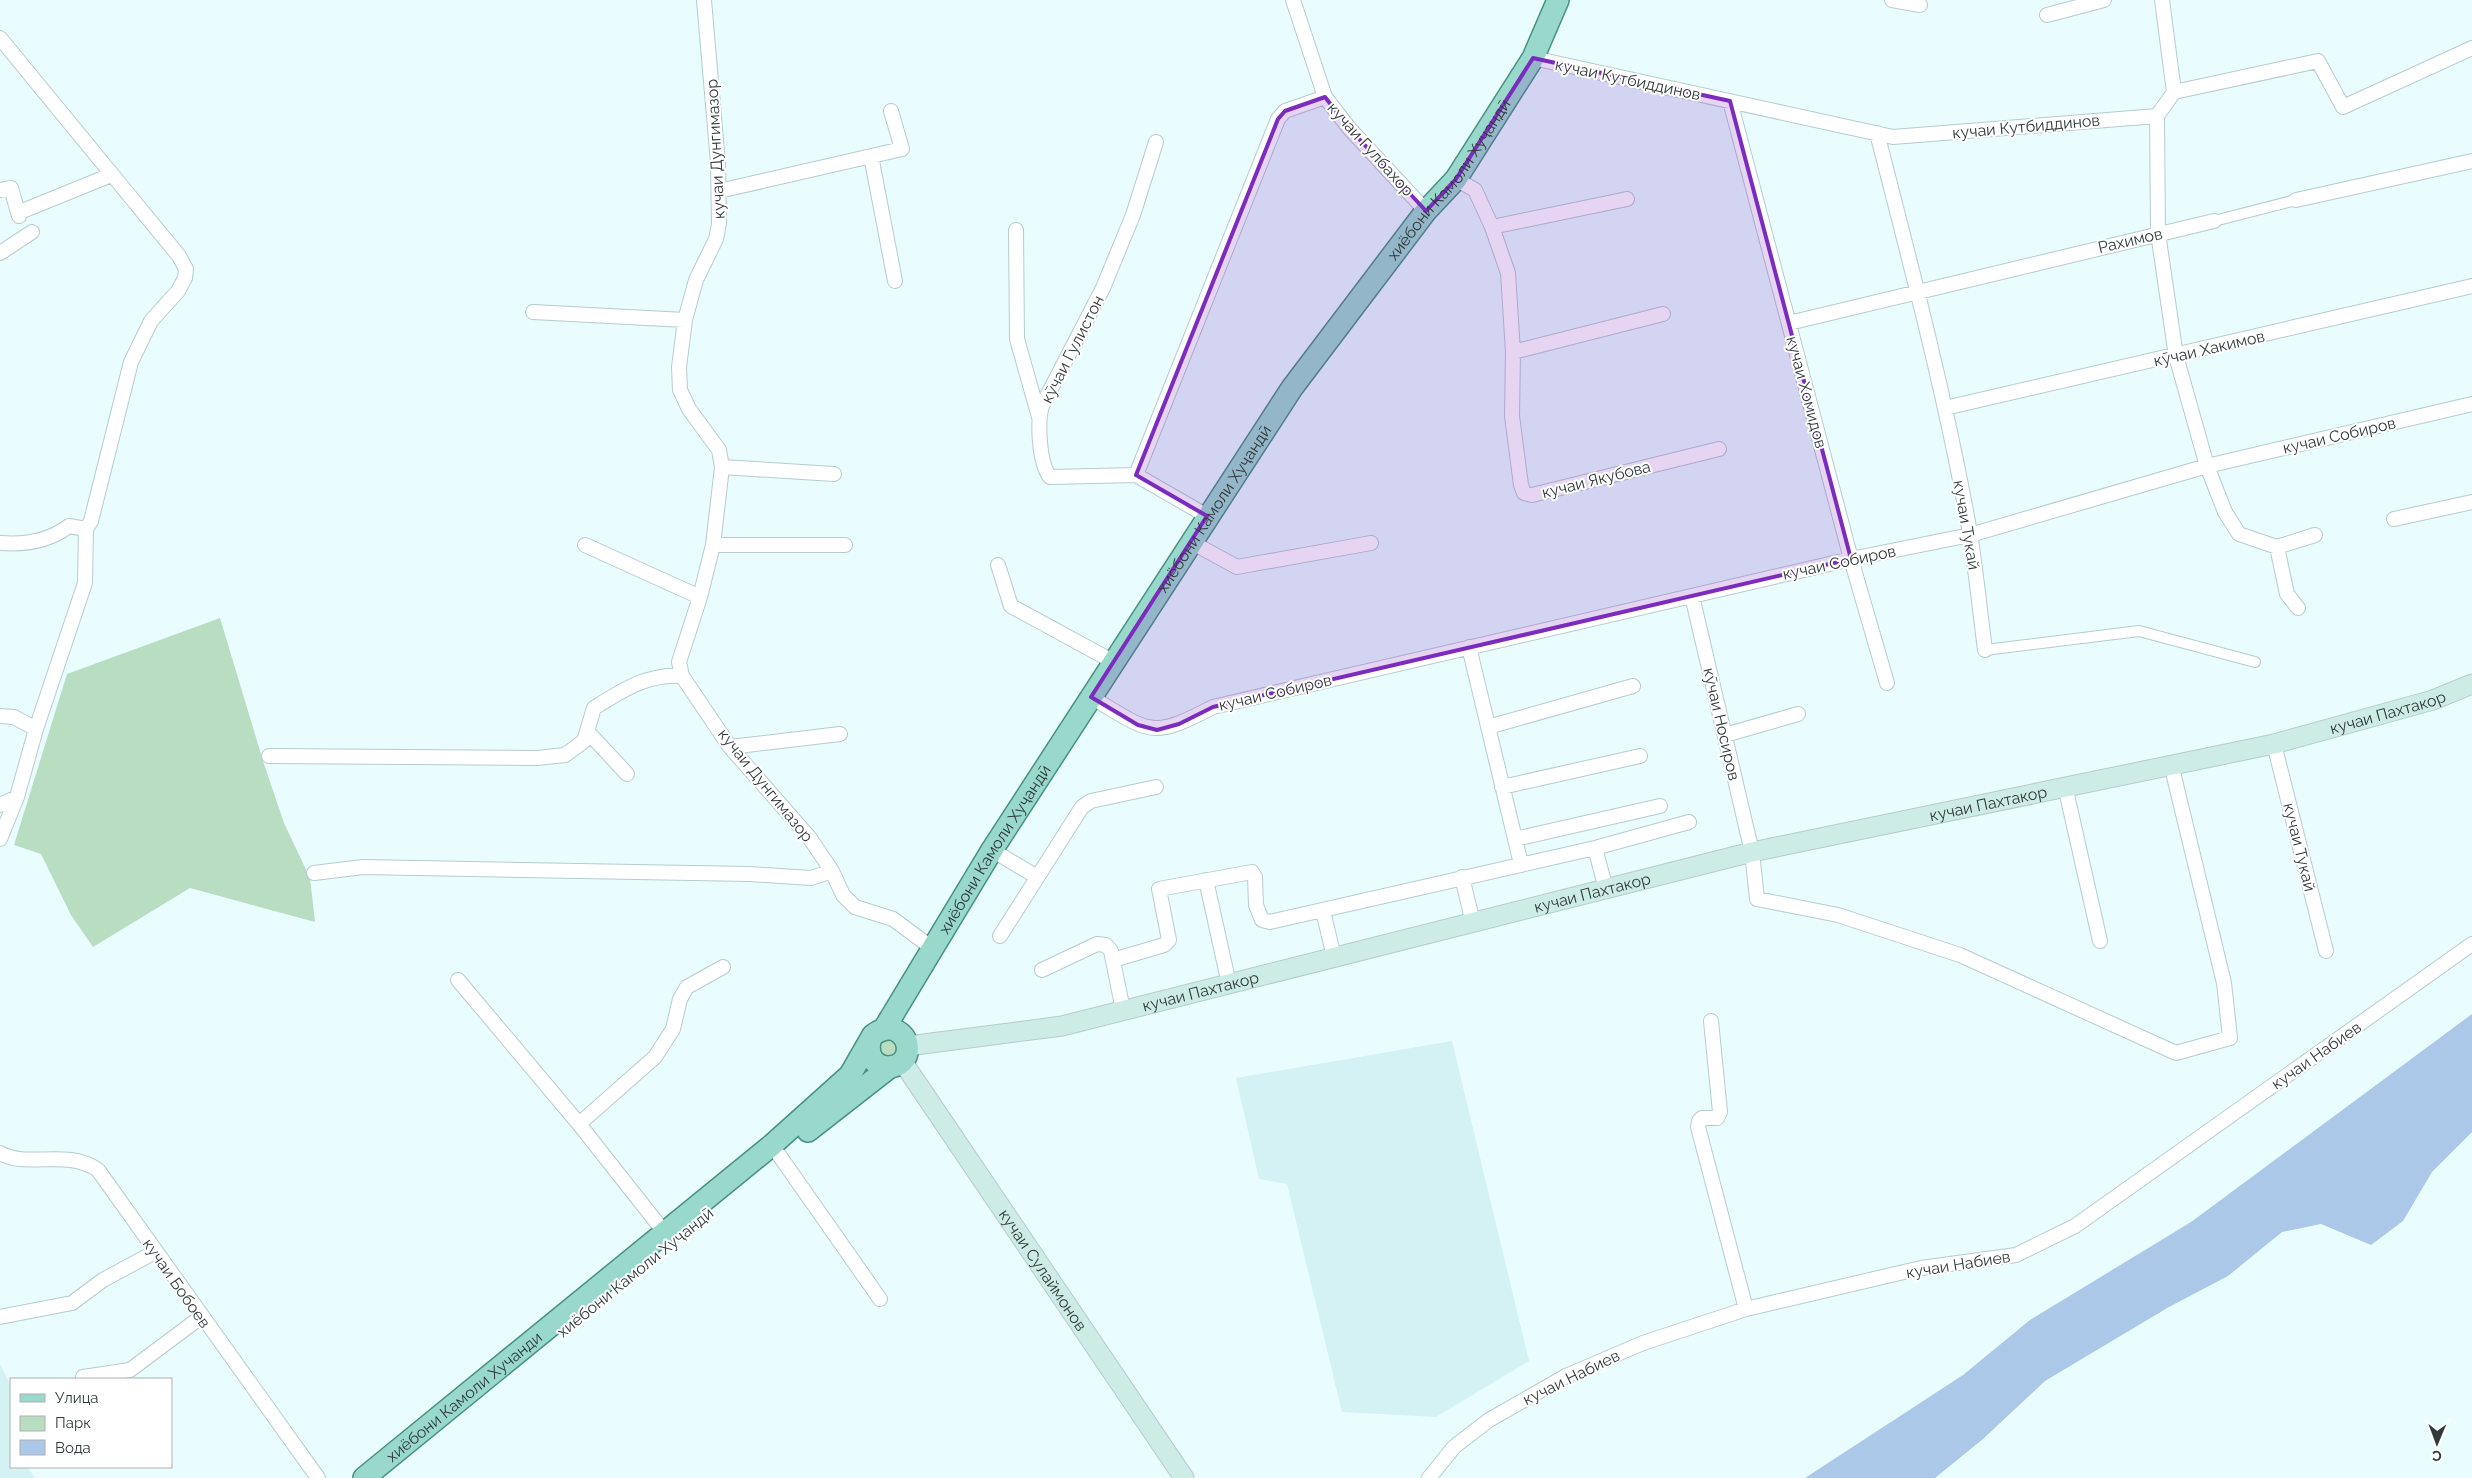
<svg xmlns="http://www.w3.org/2000/svg" width="2472" height="1478" viewBox="0 0 2472 1478" font-family="Raleway,sans-serif">
<rect width="100%" height="100%" fill="#e9fdff"/>
<path fill="#d4f1f3" d="M 1452,1041 L 1529,1361 L 1436,1417 L 1342,1412 L 1287,1184 L 1259,1179 L 1236,1078 Z
M 0,1364 L 11,1386 L 11,1467 L 27,1467 L 35,1478 L 0,1478 Z"/>
<path fill="#b9ddc1" d="M 220,618 L 264,764 L 284,823 L 310,878 L 315,922 L 190,888 L 93,947 L 71,915 L 41,854 L 14,845 L 67,674 Z
M 884,1038 L 896,1040 L 898,1055 L 884,1059 L 878,1045 Z"/>
<path fill="#acc8e9" d="M 2472,1014 L 2472,1132 L 2432,1172 L 2403,1221 L 2371,1245 L 2321,1224 L 2282,1232 L 2228,1276 L 2169,1307 L 2045,1381 L 1983,1439 L 1935,1478 L 1805,1478 L 1963,1375 L 2030,1320 L 2191,1222 Z"/>
<g fill="none" stroke-linecap="round" stroke-linejoin="round">
<g stroke="#b8cbcd" stroke-width="12">
<path id="pedestrian" d="M 2214,221 L 2296,200
M 1985,650 L 2139,631 L 2255,662"/>
</g>
<g stroke="#b8cbcd" stroke-width="16">
<path id="minor" d="M 704,0 L 718,163 L 719,224 L 716,239 L 696,280 L 685,320 L 679,367 L 680,390 L 689,409 L 719,450 L 722,467 L 713,545 L 700,597 L 679,662 L 682,676 L 730,747 L 809,837 L 832,871 L 843,895 L 855,907 L 893,919 L 932,948
M 1293,0 L 1325,97 L 1349,128 L 1426,211
M 1892,0 L 1920,5
M 2162,0 L 2174,92
M 2047,15 L 2104,0
M 0,38 L 179,256 L 186,269 L 185,278 L 178,291 L 151,321 L 131,362 L 91,521 L 86,529 L 85,583 L 36,729 L 17,797 L 0,839
M 1533,58 L 1893,137 L 2157,116 L 2174,92 L 2318,61 L 2343,107 L 2472,48
M 1730,101 L 1851,559 L 1887,683
M 2157,116 L 2158,233 L 2176,356 L 2207,466 L 2225,512 L 2239,534 L 2277,547 L 2315,535
M 1877,133 C 1911,266 1946,398 1970,533 C 1976,572 1980,611 1985,650
M 871,156 L 895,281
M 1456,179 L 1475,190 L 1492,227 L 1508,273 L 1513,352 L 1512,416 L 1521,485 L 1524,493 L 1532,495 L 1719,449
M 0,190 L 11,188 L 19,216
M 719,191 L 902,149 L 891,111
M 2296,200 L 2472,161
M 19,216 L 20,212 L 111,175
M 1492,227 L 1627,199
M 1016,230 L 1017,339 L 1039,417
M 0,253 L 32,232
M 533,312 L 685,320
M 1789,323 L 2214,221
M 1513,352 L 1663,314
M 1945,408 L 2472,286
M 722,467 L 834,474
M 1136,475 L 1050,477 C 1039,463 1037,422 1042,406 L 1103,288 L 1133,215 L 1156,142
M 1207,516 L 1136,475 L 1278,119 L 1285,111 L 1325,97
M 2394,519 L 2472,502
M 1191,542 L 1237,567 L 1371,543
M 0,543 C 24,545 49,541 69,526 L 86,529
M 585,545 L 700,597
M 713,545 L 845,545
M 2277,547 L 2287,594 L 2298,608
M 998,565 L 1011,606 L 1114,662
M 1692,596 L 1752,852 L 1757,899 L 1838,915 L 1960,955 L 2176,1053 L 2230,1038 L 2224,983 L 2171,764
M 1469,647 L 1521,864
M 1091,697 C 1150,732 1150,740 1213,707 L 1851,559 L 1970,535 L 2207,466 L 2472,404
M 0,716 L 14,717 L 36,729
M 1488,727 L 1633,686
M 587,731 L 627,774
M 1725,735 L 1798,714
M 2274,744 L 2326,951
M 730,747 L 840,734
M 269,756 L 537,758 L 565,755 L 584,741 L 594,708 C 621,691 648,673 682,676
M 2065,786 L 2100,941
M 1502,787 L 1640,756
M 0,805 L 17,797
M 1515,839 L 1660,806
M 1595,848 L 1606,889
M 992,850 L 1037,877
M 314,873 L 363,867 L 749,874 L 811,878 L 832,871
M 1462,877 L 1473,923
M 1206,880 L 1229,984
M 1323,911 L 1334,957
M 1000,936 L 1082,807 L 1091,801 L 1156,787
M 1113,960 L 1164,945 L 1169,940 L 1159,889 L 1252,872 L 1255,877 L 1256,905 L 1262,920 L 1270,922 L 1595,848 L 1689,822
M 1042,970 L 1097,944 L 1106,945 L 1111,951 L 1123,1010
M 458,980 L 579,1124 L 665,1233
M 1711,1021 L 1720,1112 L 1717,1118 L 1702,1118 L 1699,1121 L 1698,1127 L 1746,1309
M 579,1124 L 655,1057 L 673,1029 L 680,999 L 687,987 L 723,967
M 0,1153 C 27,1169 66,1148 98,1170 L 318,1478
M 779,1155 L 880,1299
M 0,1317 L 72,1303 L 103,1280 L 155,1252
M 83,1377 L 130,1370 L 201,1317
M 1429,1478 L 1454,1447 L 1489,1420 L 1566,1376 L 1643,1343 L 1746,1309 L 1921,1268 L 2016,1255 L 2075,1226 L 2472,944"/>
</g>
<g stroke="#b8cbcd" stroke-width="21">
<g id="secondary">
<path id="s1" d="M 908,1046 L 1062,1026 L 1752,852 L 2274,744 L 2433,700 L 2472,684"/>
<path id="s2" d="M 902,1061 L 1184,1478"/>
</g>
</g>
<g stroke="#489082" stroke-width="24">
<g id="primary">
<path id="s3" d="M 884,1029 L 992,850 L 1292,388 L 1426,211 L 1456,179 L 1533,58 L 1558,0"/>
<path d="M 808,1131 L 890,1067"/>
<path id="s4" d="M 364,1478 L 772,1145 L 850,1075 L 873,1035 C 880,1030 887,1027 895,1030 C 901,1033 906,1038 907,1045 C 912,1074 863,1076 870,1041"/>
</g>
</g>
<use href="#pedestrian" stroke="#fff" stroke-width="10"/>
<use href="#minor" stroke="#fff" stroke-width="14"/>
<use href="#secondary" stroke="#ccece5" stroke-width="19"/>
<use href="#primary" stroke="#99d9cb" stroke-width="21"/>
</g>
<path fill="#7b2cbf" fill-opacity="0.2" stroke="#7b2cbf" stroke-width="4" stroke-linejoin="round" d="M 1533,58 L 1730,101 L 1851,559 L 1213,707 L 1179,724 L 1157,730 L 1138,725 L 1091,697 L 1207,516 L 1136,475 L 1278,119 L 1285,111 L 1325,97 L 1349,128 L 1426,211 L 1456,179 Z"/>
<g text-anchor="middle" stroke-width="4" stroke-linejoin="round" paint-order="stroke">
<g font-size="16" fill="#31393a" stroke="#fff">
<text transform="translate(1628 79) rotate(12)" y="6">кучаи Кутбиддинов</text>
<text transform="translate(2026 126) rotate(-5)" y="6">кучаи Кутбиддинов</text>
<text transform="translate(715 149) rotate(-93)" y="6">кучаи Дунгимазор</text>
<text transform="translate(1371 149) rotate(48)" y="6">кучаи Гулбахор</text>
<text dy="6" stroke="none"><textPath href="#s3" startOffset="1021">хиёбони Камоли Хуҷандӣ</textPath></text>
<text transform="translate(2130 240) rotate(-13)" y="6">Рахимов</text>
<text transform="translate(2209 348) rotate(-13)" y="6">кӯчаи Хакимов</text>
<text transform="translate(1072 349) rotate(-63)" y="6">кӯчаи Гулистон</text>
<text transform="translate(1807 392) rotate(75)" y="6">кучаи Хомидов</text>
<text transform="translate(2339 435) rotate(-13)" y="6">кучаи Собиров</text>
<text transform="translate(1596 479) rotate(-14)" y="6">кучаи Якубова</text>
<text dy="6" stroke="none"><textPath href="#s3" startOffset="616">хиёбони Камоли Хуҷандӣ</textPath></text>
<text transform="translate(1967 525) rotate(80)" y="6">кучаи Тукай</text>
<text transform="translate(1839 562) rotate(-12)" y="6">кучаи Собиров</text>
<text transform="translate(1275 692) rotate(-13)" y="6">кучаи Собиров</text>
<text dy="6" stroke="none"><textPath href="#s1" startOffset="1518">кучаи Пахтакор</textPath></text>
<text transform="translate(1722 724) rotate(77)" y="6">кӯчаи Носиров</text>
<text transform="translate(766 785) rotate(51)" y="6">кучаи Дунгимазор</text>
<text dy="6" stroke="none"><textPath href="#s1" startOffset="1108">кучаи Пахтакор</textPath></text>
<text transform="translate(2300 847) rotate(76)" y="6">кучаи Тукай</text>
<text dy="6" stroke="none"><textPath href="#s3" startOffset="211">хиёбони Камоли Хуҷандӣ</textPath></text>
<text dy="6" stroke="none"><textPath href="#s1" startOffset="702">кучаи Пахтакор</textPath></text>
<text dy="6" stroke="none"><textPath href="#s1" startOffset="298">кучаи Пахтакор</textPath></text>
<text transform="translate(2316 1055) rotate(-35)" y="6">кучаи Набиев</text>
<text transform="translate(1958 1264) rotate(-9)" y="6">кучаи Набиев</text>
<text dy="6" stroke="none"><textPath href="#s2" startOffset="252">кучаи Сулаймонов</textPath></text>
<text transform="translate(635 1272) rotate(-39)" y="6">хиёбони Камоли Хуҷандӣ</text>
<text transform="translate(177 1283) rotate(55)" y="6">кучаи Бобоев</text>
<text transform="translate(1571 1377) rotate(-26)" y="6">кучаи Набиев</text>
<text dy="6" stroke="none"><textPath href="#s4" startOffset="129">хиёбони Камоли Хучанди</textPath></text>
</g>
</g>
<rect x="10" y="1378" width="162" height="90" fill="#ffffff" stroke="#adb0b0"/>
<rect x="20" y="1394" width="25" height="8" fill="#99d9cb" stroke="#adb0b0"/>
<text x="55" y="1403" font-size="15" fill="#31393a">Улица</text>
<rect x="20" y="1416" width="25" height="15" fill="#b9ddc1" stroke="#adb0b0"/>
<text x="55" y="1428" font-size="15" fill="#31393a">Парк</text>
<rect x="20" y="1440" width="25" height="15" fill="#acc8e9" stroke="#adb0b0"/>
<text x="55" y="1453" font-size="15" fill="#31393a">Вода</text>
<g transform="translate(2437 1443) rotate(181)" stroke="#ffffff" stroke-width="4" paint-order="stroke">
<path d="M0-4L9 19L0 12L-9 19Z" fill="#31393a"/>
<text y="-8" font-size="14" font-weight="bold" text-anchor="middle" fill="#31393a">С</text>
</g>
</svg>
